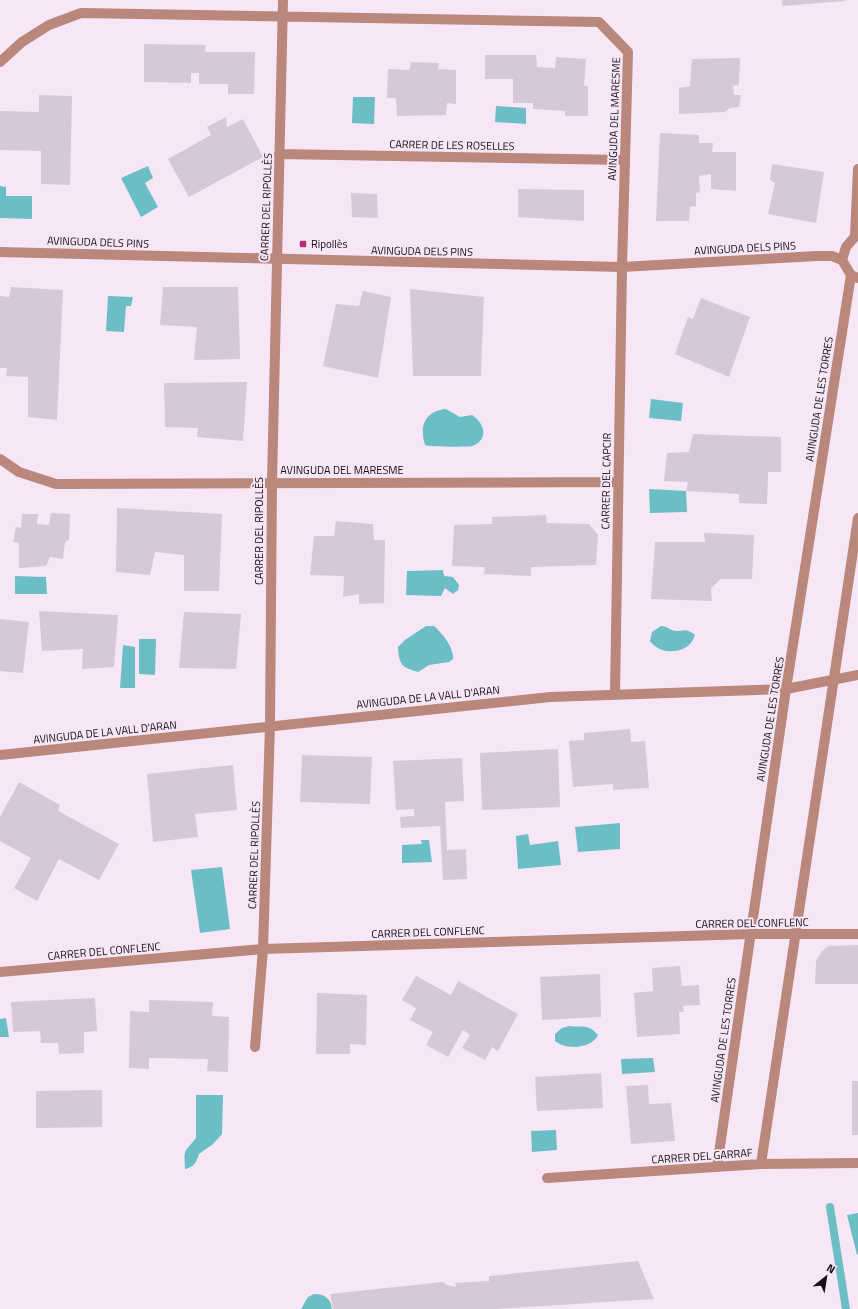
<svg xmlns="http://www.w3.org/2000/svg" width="858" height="1309" viewBox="0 0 858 1309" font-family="'Titillium Web',sans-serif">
<rect width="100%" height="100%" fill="#f7e7f6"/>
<path fill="#6bbec6" d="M 353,97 L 375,97 L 374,124 L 352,123 Z
M 496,106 L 526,108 L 526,124 L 495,122 Z
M 148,166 L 153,178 L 145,183 L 158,207 L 141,217 L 121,178 Z
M 0,186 L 6,187 L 6,196 L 32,196 L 32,219 L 0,218 Z
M 108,296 L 133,297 L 131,306 L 126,306 L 124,332 L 106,331 Z
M 651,399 L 683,403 L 681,421 L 649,418 Z
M 446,409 L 460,417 L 472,415 C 485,423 489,440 472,446 C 469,447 429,447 425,445 C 419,426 425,411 446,409 Z
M 649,489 L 686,491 L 687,512 L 650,513 Z
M 443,570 L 444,576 L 453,577 L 459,585 L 458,590 L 453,594 L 445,588 L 441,596 L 406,595 L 407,571 Z
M 15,576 L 46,577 L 47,594 L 15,594 Z
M 426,626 L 434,626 C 442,633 454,647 453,659 L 449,662 L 429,665 L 418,672 C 401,667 399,664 398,647 L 405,640 Z
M 661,626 C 667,626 671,631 677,631 C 687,631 685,628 695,635 C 690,654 661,657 650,641 L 652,632 Z
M 139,639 L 156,639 L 155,675 L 139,674 Z
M 123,645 L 135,647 L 135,688 L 120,688 Z
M 620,823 L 620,849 L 578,852 L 575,827 Z
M 528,834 L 530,845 L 558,841 L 561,865 L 518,869 L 516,836 Z
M 421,840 L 429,840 L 432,862 L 402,863 L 402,845 L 422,844 Z
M 222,867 L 230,929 L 200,933 L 191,870 Z
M 6,1018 L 9,1037 L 0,1037 L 0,1019 Z
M 569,1026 C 583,1028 587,1023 598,1035 C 592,1049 565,1050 555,1041 L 555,1034 L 562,1028 Z
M 653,1058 L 655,1072 L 622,1074 L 621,1059 Z
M 196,1095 L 223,1095 L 222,1134 L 213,1144 L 199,1154 C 196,1163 194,1167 185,1169 C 184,1148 184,1153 196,1138 Z
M 556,1130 L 557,1150 L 532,1152 L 531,1131 Z
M 858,1213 L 858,1254 L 857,1255 L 847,1215 Z
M 314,1294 C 324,1294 331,1298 332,1309 L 301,1309 L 308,1297 Z"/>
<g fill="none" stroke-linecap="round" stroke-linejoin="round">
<path stroke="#6bbec6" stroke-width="8" d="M 830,1207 L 846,1309"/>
</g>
<path fill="#d5c8d9" d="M 782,0 L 845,0 L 845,1 L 782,6 Z
M 144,44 L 206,45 L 205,52 L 255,52 L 254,94 L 228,94 L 228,84 L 199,84 L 199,73 L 191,73 L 191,83 L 144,82 Z
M 485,55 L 536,55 L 537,67 L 555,68 L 556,57 L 586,59 L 584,86 L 588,86 L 588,116 L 565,116 L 565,111 L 533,109 L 533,103 L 513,103 L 513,79 L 485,79 Z
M 740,58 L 739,85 L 733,86 L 734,95 L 741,95 L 739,107 L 730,108 L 725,112 L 679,114 L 679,88 L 690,86 L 692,59 Z
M 411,62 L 439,63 L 438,69 L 456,70 L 456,104 L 447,103 L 446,115 L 397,116 L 396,98 L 387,98 L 388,69 L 409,70 Z
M 39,95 L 72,96 L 70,185 L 41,184 L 41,151 L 0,150 L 0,111 L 39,112 Z
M 226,117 L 227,127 L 243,119 L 263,157 L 189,197 L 168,159 L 211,135 L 207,127 Z
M 660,133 L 699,135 L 699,143 L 713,143 L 712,152 L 736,152 L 736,191 L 711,189 L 711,174 L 699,176 L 700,192 L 696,193 L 696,206 L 690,207 L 689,221 L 656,221 Z
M 772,164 L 824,172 L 816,223 L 768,214 L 775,183 L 770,180 Z
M 518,189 L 584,190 L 584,221 L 518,217 Z
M 351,193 L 377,194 L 378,218 L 352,217 Z
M 11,287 L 63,290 L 57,420 L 28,417 L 28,377 L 6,376 L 7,368 L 0,368 L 0,296 L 9,297 Z
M 163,287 L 238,287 L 240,359 L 194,360 L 197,327 L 160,325 Z
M 410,289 L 484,297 L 481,376 L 413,376 Z
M 363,291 L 391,297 L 378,378 L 323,366 L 336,304 L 359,306 Z
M 701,298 L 750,317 L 729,377 L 675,354 L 688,317 L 693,319 Z
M 247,382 L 243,441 L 197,437 L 198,428 L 165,427 L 164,383 Z
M 693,434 L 781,437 L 781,472 L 768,472 L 767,504 L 739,503 L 739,494 L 686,491 L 688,482 L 664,481 L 667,453 L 689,452 Z
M 117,508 L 222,514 L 219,591 L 184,591 L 184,555 L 155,552 L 150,575 L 116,572 Z
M 51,513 L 70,514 L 69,540 L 65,542 L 63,559 L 50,557 L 46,566 L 19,568 L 19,543 L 13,542 L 16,527 L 21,528 L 22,514 L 38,514 L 37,524 L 49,525 Z
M 546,515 L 547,523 L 589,524 L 598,535 L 596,565 L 531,567 L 531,576 L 484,574 L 485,567 L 452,566 L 454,525 L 492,524 L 492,517 Z
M 336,521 L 373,524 L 374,540 L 385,540 L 384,603 L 359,604 L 359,594 L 343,597 L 344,576 L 310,575 L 314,536 L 334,536 Z
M 704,533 L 754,535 L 752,579 L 721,579 L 711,588 L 712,601 L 651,599 L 655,542 L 705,542 Z
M 39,611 L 118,615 L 114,667 L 82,669 L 83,649 L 42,651 Z
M 184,612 L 241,614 L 236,669 L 179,668 Z
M 0,619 L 29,622 L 23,673 L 0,671 Z
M 630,729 L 631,742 L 645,741 L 649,788 L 613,790 L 613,784 L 573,787 L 569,741 L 584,740 L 584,733 Z
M 558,749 L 560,807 L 482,810 L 480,753 Z
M 302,755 L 372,757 L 370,804 L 300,802 Z
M 462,758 L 464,801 L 445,802 L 447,850 L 466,849 L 467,879 L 443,880 L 440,826 L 401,828 L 400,817 L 414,816 L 414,809 L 396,810 L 393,761 Z
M 233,765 L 237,810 L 195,814 L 198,837 L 153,842 L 147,774 Z
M 19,782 L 60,805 L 58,811 L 119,844 L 99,880 L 59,859 L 37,901 L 14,888 L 31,858 L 0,841 L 0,817 Z
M 858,945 L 858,984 L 815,984 L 816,961 L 822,951 L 828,946 Z
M 680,966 L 682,986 L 699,985 L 700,1005 L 683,1006 L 684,1012 L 679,1012 L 680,1034 L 637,1037 L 634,993 L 653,991 L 652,968 Z
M 600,974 L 601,1017 L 542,1020 L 540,977 Z
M 416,976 L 451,995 L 458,981 L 518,1014 L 498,1051 L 492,1047 L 485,1060 L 462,1048 L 470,1035 L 463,1030 L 448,1057 L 426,1045 L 433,1032 L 410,1020 L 416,1008 L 402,1000 Z
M 317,993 L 367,995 L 366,1045 L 350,1044 L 350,1054 L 316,1054 Z
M 95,998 L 97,1031 L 84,1032 L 84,1053 L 59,1054 L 58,1043 L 41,1043 L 40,1031 L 13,1032 L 11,1002 Z
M 149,1000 L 213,1002 L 212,1016 L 229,1017 L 228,1072 L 207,1071 L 208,1059 L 149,1058 L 149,1069 L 129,1068 L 130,1011 L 149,1012 Z
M 601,1073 L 603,1108 L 537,1111 L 535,1077 Z
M 852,1081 L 858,1081 L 858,1135 L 852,1135 Z
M 648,1085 L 649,1104 L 671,1103 L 675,1141 L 631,1144 L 626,1086 Z
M 102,1090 L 102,1127 L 36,1128 L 36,1091 Z
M 638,1261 L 654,1299 L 496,1309 L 333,1309 L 330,1294 L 443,1282 L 447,1285 L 456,1287 L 455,1283 L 489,1281 L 489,1276 Z"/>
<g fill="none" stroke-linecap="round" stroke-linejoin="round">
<path stroke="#b9877c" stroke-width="10" d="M 0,62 L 22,42 L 49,25 L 81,13 L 599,22 L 628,52 L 622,267 L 615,694
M 279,154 L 625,160
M 858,233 L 846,247 L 842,260 L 851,275 L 858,278
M 855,236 L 858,169
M 0,252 L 622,267 L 817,256 L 832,256 L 842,260
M 0,459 L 19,472 L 56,484 L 618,482
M 0,755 L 550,697 L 786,689 L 858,675
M 0,972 L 263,949 L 750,934 L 858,934
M 255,1047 L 263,949 L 270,726 L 272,482 L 283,0
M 761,1164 L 858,518
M 717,1167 L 786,689 L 851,275
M 547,1178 L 761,1164 L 858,1163"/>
</g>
<rect fill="#b22f77" stroke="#f7e7f6" stroke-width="1.5" x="299" y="240" width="8" height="8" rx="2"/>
<g text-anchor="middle" stroke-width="4" stroke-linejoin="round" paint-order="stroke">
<g font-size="11" fill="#140e14" stroke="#f7e7f6">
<text transform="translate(614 119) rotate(-88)" y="4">AVINGUDA DEL MARESME</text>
<text transform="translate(452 145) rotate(1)" y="4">CARRER DE LES ROSELLES</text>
<text transform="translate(266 207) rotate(-88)" y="4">CARRER DEL RIPOLLÈS</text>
<text transform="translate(98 242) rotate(2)" y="4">AVINGUDA DELS PINS</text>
<text transform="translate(745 248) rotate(-3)" y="4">AVINGUDA DELS PINS</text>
<text transform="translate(422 251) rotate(1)" y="4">AVINGUDA DELS PINS</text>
<text transform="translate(819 399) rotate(-81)" y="4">AVINGUDA DE LES TORRES</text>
<text x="342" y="474">AVINGUDA DEL MARESME</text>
<text transform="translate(606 481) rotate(-89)" y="4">CARRER DEL CAPCIR</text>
<text transform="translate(259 531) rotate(-90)" y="4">CARRER DEL RIPOLLÈS</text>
<text transform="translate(428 697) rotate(-6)" y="4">AVINGUDA DE LA VALL D'ARAN</text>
<text transform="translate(770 719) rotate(-81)" y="4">AVINGUDA DE LES TORRES</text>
<text transform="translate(105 732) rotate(-6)" y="4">AVINGUDA DE LA VALL D'ARAN</text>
<text transform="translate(254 855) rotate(-88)" y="4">CARRER DEL RIPOLLÈS</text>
<text transform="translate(752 923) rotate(-1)" y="4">CARRER DEL CONFLENC</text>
<text transform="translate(428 932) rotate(-2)" y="4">CARRER DEL CONFLENC</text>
<text transform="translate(104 951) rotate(-5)" y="4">CARRER DEL CONFLENC</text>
<text transform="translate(723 1040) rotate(-82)" y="4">AVINGUDA DE LES TORRES</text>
<text transform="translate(702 1156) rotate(-4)" y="4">CARRER DEL GARRAF</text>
</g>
<g font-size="11" fill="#140e14" stroke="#f7e7f6" text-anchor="start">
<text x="311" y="248">Ripollès</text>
</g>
</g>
<g transform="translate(826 1277) rotate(30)" stroke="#f7e7f6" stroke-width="3" paint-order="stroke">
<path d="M0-3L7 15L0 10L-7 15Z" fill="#140e14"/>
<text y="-6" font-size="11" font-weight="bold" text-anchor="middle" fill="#140e14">N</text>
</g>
</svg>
